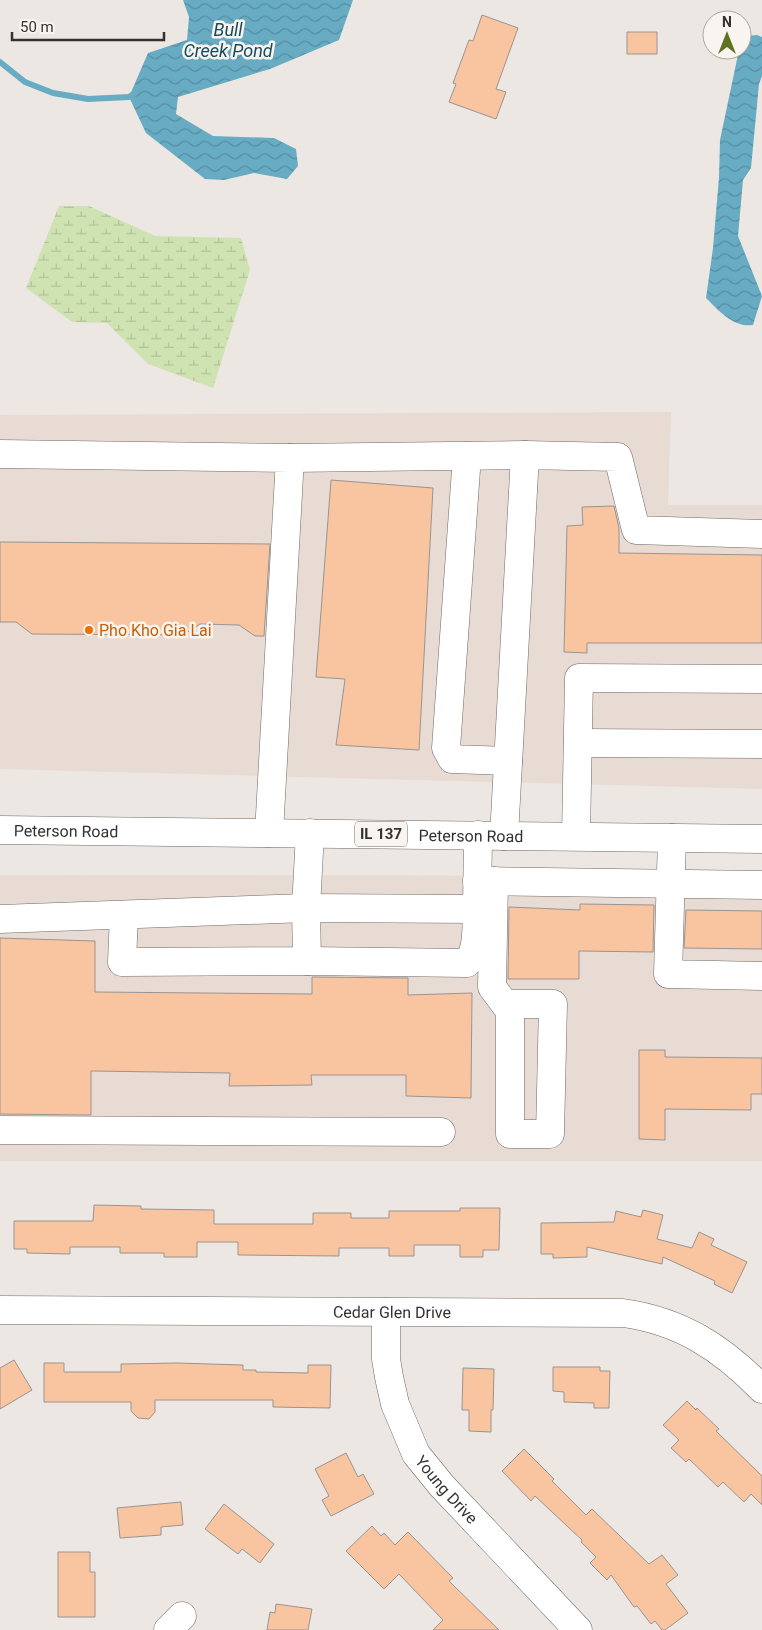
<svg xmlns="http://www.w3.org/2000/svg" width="762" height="1630" viewBox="0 0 762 1630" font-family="Roboto,sans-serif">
<defs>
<pattern id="wetland-marsh" width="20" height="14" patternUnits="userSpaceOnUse" patternTransform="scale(1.25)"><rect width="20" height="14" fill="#cee2b2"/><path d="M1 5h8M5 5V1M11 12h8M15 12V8" fill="none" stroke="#b2c299"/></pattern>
<pattern id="water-waves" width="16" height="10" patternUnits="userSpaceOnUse" patternTransform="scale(1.25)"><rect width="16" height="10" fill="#68acc4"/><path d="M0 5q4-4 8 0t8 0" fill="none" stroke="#568da0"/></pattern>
</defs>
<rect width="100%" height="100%" fill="#ede7e3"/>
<path fill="#e8dbd3" d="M 671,412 L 668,505 L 762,505 L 762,789 L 0,769 L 0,415 Z
M 0,875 L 762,876 L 762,1161 L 0,1161 Z"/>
<path fill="url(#wetland-marsh)" d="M 59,206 L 89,206 L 155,236 L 241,238 L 250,270 L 213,388 L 148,364 L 107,323 L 72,322 L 26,288 Z"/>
<path fill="url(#water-waves)" d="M 183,0 L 353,0 L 339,40 L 270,69 L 178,97 L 176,114 L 213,136 L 274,138 L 296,149 L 298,166 L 287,179 L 254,173 L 224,180 L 205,179 L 146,133 L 129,97 L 148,53 L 187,40 L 189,17 Z
M 757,35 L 762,37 L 762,76 L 759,84 L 751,168 L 743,180 L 738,236 L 762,296 L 753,325 C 734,328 719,311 706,298 L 713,248 L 719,177 L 720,140 L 739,50 L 742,50 L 742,44 L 747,36 Z"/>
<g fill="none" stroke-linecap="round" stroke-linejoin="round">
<path stroke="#68acc4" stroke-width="6" d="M 0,62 L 25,82 L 53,93 L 88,99 L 129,97 L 135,93"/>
</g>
<path fill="#f9c4a0" stroke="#9a9491" d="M 482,15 L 518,28 L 496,89 L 506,92 L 496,119 L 449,102 L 456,84 L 453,83 L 469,40 L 473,41 Z
M 627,32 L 657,32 L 657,54 L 627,54 Z
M 331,480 L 433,488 L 419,750 L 336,745 L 345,679 L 316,677 Z
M 614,506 L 619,528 L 619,553 L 762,555 L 762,643 L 587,643 L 587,653 L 564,652 L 567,526 L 583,525 L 582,507 Z
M 0,542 L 270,544 L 264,636 L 255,636 L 239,625 L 200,624 L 183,635 L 32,634 L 16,622 L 0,622 Z
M 580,904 L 654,905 L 653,952 L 579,951 L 579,979 L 508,979 L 509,907 L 580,910 Z
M 686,910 L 762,911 L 762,949 L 684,948 Z
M 0,938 L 95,941 L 95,992 L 312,994 L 312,977 L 408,978 L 408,995 L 472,993 L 471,1098 L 406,1096 L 406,1075 L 311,1075 L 312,1085 L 229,1086 L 230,1073 L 91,1071 L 91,1115 L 0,1114 Z
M 639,1050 L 665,1050 L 665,1057 L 762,1058 L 762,1094 L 751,1094 L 751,1110 L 665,1109 L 665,1140 L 639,1139 Z
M 94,1205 L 141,1206 L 141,1209 L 214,1210 L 214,1224 L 313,1224 L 313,1213 L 351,1213 L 351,1218 L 389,1218 L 389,1211 L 460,1211 L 460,1208 L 500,1208 L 499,1250 L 483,1250 L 483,1257 L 460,1257 L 460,1245 L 414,1245 L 414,1256 L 389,1256 L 389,1248 L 339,1248 L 339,1256 L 238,1255 L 238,1242 L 197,1242 L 197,1257 L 164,1257 L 164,1253 L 120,1253 L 120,1247 L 70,1247 L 70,1254 L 27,1253 L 27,1249 L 14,1249 L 14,1221 L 93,1221 Z
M 643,1210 L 663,1215 L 657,1239 L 692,1248 L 699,1232 L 714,1239 L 711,1245 L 747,1262 L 732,1293 L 714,1284 L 715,1281 L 663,1257 L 662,1264 L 587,1247 L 587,1257 L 553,1258 L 553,1254 L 541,1254 L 541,1223 L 614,1222 L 616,1211 L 641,1217 Z
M 14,1360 L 32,1390 L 0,1409 L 0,1368 Z
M 44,1363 L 64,1363 L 64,1372 L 121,1372 L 121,1364 L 177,1363 L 243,1365 L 243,1370 L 256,1370 L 256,1372 L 308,1373 L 308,1365 L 331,1365 L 330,1408 L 273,1407 L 273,1400 L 155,1400 L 155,1412 L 149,1419 L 138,1418 L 131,1411 L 131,1402 L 44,1402 Z
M 553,1367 L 600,1367 L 600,1371 L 610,1371 L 609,1408 L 594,1408 L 594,1403 L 564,1402 L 564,1392 L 553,1391 Z
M 463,1368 L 494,1369 L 493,1410 L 491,1410 L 491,1432 L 469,1431 L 469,1410 L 462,1410 Z
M 687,1401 L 696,1410 L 697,1408 L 719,1429 L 716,1431 L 762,1476 L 762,1505 L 751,1494 L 744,1502 L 723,1482 L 718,1487 L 689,1459 L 686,1462 L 671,1448 L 679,1440 L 663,1425 Z
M 524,1449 L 554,1479 L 552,1481 L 586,1515 L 592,1509 L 649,1564 L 662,1555 L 678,1575 L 666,1584 L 688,1613 L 665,1630 L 662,1630 L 655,1621 L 651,1624 L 637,1606 L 634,1607 L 611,1575 L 607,1580 L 590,1563 L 596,1557 L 581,1542 L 582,1540 L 535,1496 L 531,1501 L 502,1471 Z
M 346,1453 L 358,1477 L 363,1474 L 374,1494 L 331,1516 L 322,1500 L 329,1496 L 315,1469 Z
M 181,1502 L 183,1525 L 161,1527 L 161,1535 L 120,1538 L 117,1508 Z
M 224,1504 L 274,1544 L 260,1563 L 242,1549 L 238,1554 L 205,1529 Z
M 372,1526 L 381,1536 L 384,1533 L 395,1545 L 408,1532 L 453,1578 L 449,1581 L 499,1630 L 433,1630 L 443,1620 L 399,1574 L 384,1589 L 346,1551 Z
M 58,1552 L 90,1552 L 90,1572 L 95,1572 L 95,1617 L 58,1617 Z
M 276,1604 L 312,1609 L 308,1630 L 267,1630 L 270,1612 L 275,1613 Z"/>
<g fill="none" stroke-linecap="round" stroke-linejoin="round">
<g stroke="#6f6966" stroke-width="29">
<g id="minor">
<path d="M 0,454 L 290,458 L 269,833"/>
<path d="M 467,456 L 446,748 L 452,759 L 508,761"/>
<path d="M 290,458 L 525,455"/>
<path d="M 578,743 L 762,744"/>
<path d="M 504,836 L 525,455 L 618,457 L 636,530 L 762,534"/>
<path d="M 576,836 L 579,678 L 762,679"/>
<path d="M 672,838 L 668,974 L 762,976"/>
<path d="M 477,881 L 762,885"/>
<path d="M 494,881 L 492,987 L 510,1011 L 510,1134 L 550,1134 L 553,1004 L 505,1004"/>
<path d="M 124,915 L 122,962 L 307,961 L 306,908 L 477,909 L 478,835"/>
<path d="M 0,919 L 306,908 L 310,833"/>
<path d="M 307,961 L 467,963 C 478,950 476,928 477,912"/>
<path d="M 0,1130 L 441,1132"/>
<path id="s1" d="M 0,1310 L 623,1313 C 681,1321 722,1348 762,1389"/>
<path id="s2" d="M 386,1312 L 386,1359 L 389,1377 L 395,1404 L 416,1454 L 442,1486 L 578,1630"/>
<path d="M 168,1630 L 182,1616"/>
</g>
</g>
<g stroke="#6f6966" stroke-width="29">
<g id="major">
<path id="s3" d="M 0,830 L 762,839"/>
</g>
</g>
<use href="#minor" stroke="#fff" stroke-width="28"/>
<use href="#major" stroke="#fff" stroke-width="28"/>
</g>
<circle fill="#e8710a" stroke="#faf4f0" stroke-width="2" cx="89" cy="630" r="5"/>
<g text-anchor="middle" stroke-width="5" stroke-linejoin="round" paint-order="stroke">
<rect fill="#faf4f0" stroke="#6f6c6a" stroke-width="1" x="355" y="821.5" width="52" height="25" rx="4"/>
<g font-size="15" font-weight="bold" fill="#343230">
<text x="381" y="839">IL 137</text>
</g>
<g font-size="16" fill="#c56008" stroke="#faf4f0" text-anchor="start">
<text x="99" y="636">Pho Kho Gia Lai</text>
</g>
<g font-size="16" fill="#343230" stroke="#faf4f0">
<text dy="6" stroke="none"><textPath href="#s3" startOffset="66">Peterson Road</textPath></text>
<text dy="6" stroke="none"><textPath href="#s3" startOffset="471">Peterson Road</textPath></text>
<text dy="6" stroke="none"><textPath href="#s1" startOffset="392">Cedar Glen Drive</textPath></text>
<text dy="6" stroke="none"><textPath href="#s2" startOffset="194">Young Drive</textPath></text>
</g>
<g font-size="18" font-style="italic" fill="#134d5f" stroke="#faf4f0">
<text x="228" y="36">Bull<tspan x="228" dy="21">Creek Pond</tspan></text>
</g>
</g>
<g transform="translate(727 35)"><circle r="24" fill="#faf4f0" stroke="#aba6a3"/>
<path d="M0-4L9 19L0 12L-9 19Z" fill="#5f7221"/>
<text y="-8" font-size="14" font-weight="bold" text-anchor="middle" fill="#343230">N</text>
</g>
<path d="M12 32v8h152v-8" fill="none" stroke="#343230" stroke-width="2.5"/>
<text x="20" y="32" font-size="15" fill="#343230" stroke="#faf4f0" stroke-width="4" paint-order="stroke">50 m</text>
</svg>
